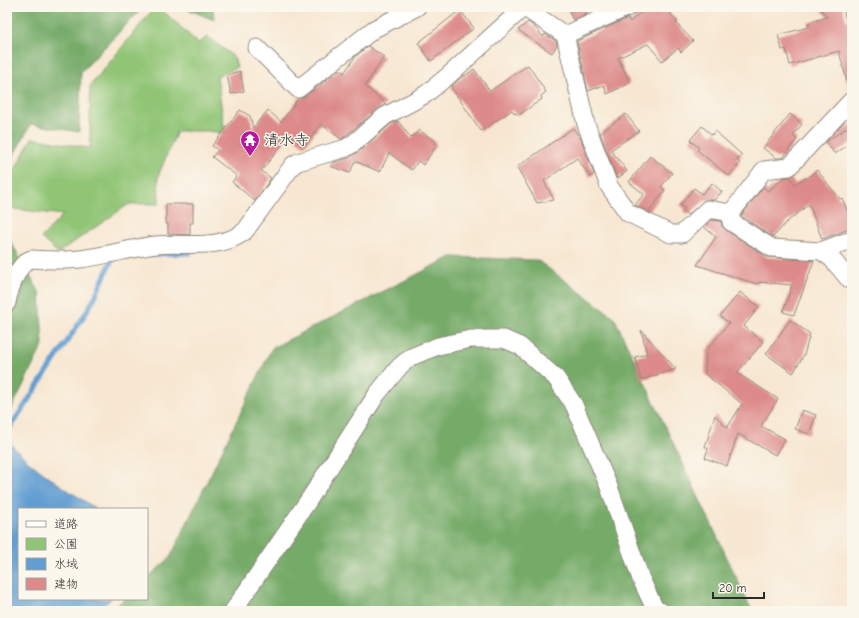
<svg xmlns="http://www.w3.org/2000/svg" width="859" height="618" viewBox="0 0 859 618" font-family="'Comic Neue','Klee One',sans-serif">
<rect width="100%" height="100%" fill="#fbf7ec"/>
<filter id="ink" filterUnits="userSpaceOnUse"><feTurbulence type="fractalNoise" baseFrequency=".025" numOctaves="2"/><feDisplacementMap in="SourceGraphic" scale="8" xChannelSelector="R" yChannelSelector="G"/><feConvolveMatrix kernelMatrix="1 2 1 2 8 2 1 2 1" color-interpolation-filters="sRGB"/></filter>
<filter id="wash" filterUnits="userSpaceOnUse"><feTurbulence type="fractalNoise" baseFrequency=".012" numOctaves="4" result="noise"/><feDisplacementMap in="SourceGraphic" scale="16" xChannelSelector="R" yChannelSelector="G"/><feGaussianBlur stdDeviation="0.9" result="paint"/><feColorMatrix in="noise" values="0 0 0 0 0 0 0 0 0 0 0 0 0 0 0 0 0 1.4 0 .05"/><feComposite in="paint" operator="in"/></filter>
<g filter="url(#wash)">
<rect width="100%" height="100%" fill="#f7e7d2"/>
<path fill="#91c576" stroke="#5e7850" d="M 155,7 L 159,7 L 198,43 L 208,37 L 234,57 L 237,68 L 217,76 L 225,133 L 209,131 L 177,131 L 158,176 L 159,204 L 129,204 L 58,253 L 41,238 L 63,215 L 15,209 L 7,204 L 7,184 L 32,138 L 90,148 L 90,86 Z"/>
<path fill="#74aa67" stroke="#506a49" d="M 7,7 L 143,7 L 81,72 L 79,132 L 31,124 L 7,167 Z
M 182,7 L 213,7 L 214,20 Z
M 7,235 L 40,293 L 43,345 L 7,418 Z
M 451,257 L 537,260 L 614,317 L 752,611 L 111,611 L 124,599 L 147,599 L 147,578 L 170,558 L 272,348 Z"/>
<path fill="#629ed2" stroke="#46647e" d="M 7,442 L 9,442 C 32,469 66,488 96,509 L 19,509 L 19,599 L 111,599 L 97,611 L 7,611 Z"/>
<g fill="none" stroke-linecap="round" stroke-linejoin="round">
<path stroke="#629ed2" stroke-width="5" d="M 150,254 L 190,253
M 7,432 L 82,319 L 94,299 L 111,262 L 115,258"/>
</g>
<g id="blocks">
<path fill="#dd8b8a" d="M 578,7 L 584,7 L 587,14 L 573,20 L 569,12 Z
M 646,7 L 665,7 L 677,21 L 676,23 L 693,41 L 681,52 L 678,48 L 662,61 L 648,44 L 618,58 L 630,83 L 607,94 L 604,85 L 588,91 L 577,41 L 628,18 L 630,22 Z
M 819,7 L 843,7 L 846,21 L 852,19 L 852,81 L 847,82 L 839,51 L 790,65 L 786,49 L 782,50 L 778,35 L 809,27 L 808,23 L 827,17 Z
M 460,10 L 474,28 L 431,61 L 418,43 Z
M 528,22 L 535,27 L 543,37 L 545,34 L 556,41 L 557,45 L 552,53 L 518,30 Z
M 368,46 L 384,57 L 365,86 L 386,104 L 379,108 L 342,139 L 341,139 L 321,124 L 305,146 L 290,135 L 261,171 L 271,178 L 255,201 L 232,182 L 237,176 L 212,157 L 218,150 L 212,146 L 240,110 L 250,116 L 253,128 L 268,110 L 281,122 L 298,99 L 304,97 L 340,69 L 344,73 L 355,57 Z
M 528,65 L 546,92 L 541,96 L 542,99 L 519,115 L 516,113 L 515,114 L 512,110 L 481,131 L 451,87 L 464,75 L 465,76 L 474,69 L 490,91 Z
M 240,71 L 244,91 L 231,94 L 227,75 Z
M 626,114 L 639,131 L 611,150 L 627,171 L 617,179 L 600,133 Z
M 790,114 L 802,124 L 793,136 L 797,139 L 783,158 L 776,158 L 763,148 Z
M 398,121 L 411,138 L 419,130 L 436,142 L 435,143 L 437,145 L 423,165 L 418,161 L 412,170 L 389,153 L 380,172 L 355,161 L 350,173 L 330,166 L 332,163 L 349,158 L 359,151 L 391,124 Z
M 852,124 L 852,142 L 835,154 L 826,142 Z
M 702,126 L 712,135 L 715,131 L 742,155 L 737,160 L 740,163 L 729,176 L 697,150 L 699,148 L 690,140 Z
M 573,128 L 581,139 L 594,174 L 590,177 L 577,158 L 544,181 L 554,200 L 537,203 L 517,167 Z
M 650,156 L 672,173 L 661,187 L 665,190 L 649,212 L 635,205 L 644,194 L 629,182 Z
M 817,170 L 840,199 L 842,198 L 848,212 L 852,211 L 852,228 L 822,239 L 809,204 L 787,222 L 773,237 L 741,216 L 763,187 L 768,191 L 784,178 L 789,177 L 795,184 L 805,178 L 806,179 Z
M 712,183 L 722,192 L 714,200 L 705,200 L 688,215 L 683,211 L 685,209 L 680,205 L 694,188 L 702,194 Z
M 166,204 L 193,204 L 193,223 L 190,223 L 190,235 L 168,234 L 168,224 L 166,224 Z
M 711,220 L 721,221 L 722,226 L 726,230 L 767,257 L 814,261 L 794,315 L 783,312 L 792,285 L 759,282 L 757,284 L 697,265 L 716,237 L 704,227 Z
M 740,292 L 759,307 L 744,326 L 763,342 L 737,373 L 778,399 L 761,426 L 785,439 L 775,455 L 738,434 L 727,466 L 705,458 L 708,448 L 705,447 L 715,415 L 727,428 L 742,404 L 705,374 L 706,351 L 729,323 L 720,316 Z
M 790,320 L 810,334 L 804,355 L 793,373 L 766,354 Z
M 641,330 L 676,369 L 641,380 L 635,357 L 647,354 Z
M 802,410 L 816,415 L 809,434 L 795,429 Z"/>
</g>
</g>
<g filter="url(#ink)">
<use href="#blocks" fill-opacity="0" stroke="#91897e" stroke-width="1"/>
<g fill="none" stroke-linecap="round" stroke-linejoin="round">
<g stroke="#91897e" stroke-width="19">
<path id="minor" d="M 526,7 L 531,12 L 565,35 L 586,124 L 609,186 L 628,213 L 671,234 L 682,234 L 708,209 L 731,213 L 764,170 L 789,167 L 852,100
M 565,35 L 628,7
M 257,48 L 298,89 L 374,29 L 417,7
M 731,213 L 731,222 L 772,248 L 821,251 L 832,259 L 847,277 L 852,281
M 821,251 L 845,242 L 852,241
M 7,303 C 9,290 18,263 31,259 C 48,260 64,261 80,259 C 106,256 131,248 156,245 C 186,242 220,251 245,231 L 293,165 L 298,162 L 346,148 L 354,143 L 385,116 L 414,101 L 426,94 L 449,75 L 524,7
M 233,611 L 310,498 L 377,394 L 400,366 L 411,357 L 438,346 L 471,339 L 504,339 L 520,346 L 556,378 L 574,405 L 609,487 L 641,579 L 655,609 L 660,611"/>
</g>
<use href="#minor" stroke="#fff" stroke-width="17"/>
</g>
</g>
<defs>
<g id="temple-pin" transform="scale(1)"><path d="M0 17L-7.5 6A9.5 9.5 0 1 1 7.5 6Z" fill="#b5179e" stroke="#fbf7ec"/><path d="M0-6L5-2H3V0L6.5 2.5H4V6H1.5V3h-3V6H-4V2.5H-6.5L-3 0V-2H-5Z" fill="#fff"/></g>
</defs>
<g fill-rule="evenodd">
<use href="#temple-pin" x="250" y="140"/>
</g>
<g text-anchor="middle" stroke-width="3" stroke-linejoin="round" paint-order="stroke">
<g font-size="15" fill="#2b2b2b" stroke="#fbf7ec" text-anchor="start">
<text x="264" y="145">清水寺</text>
</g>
</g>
<rect width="859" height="618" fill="none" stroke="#fbf7ec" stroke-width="24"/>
<rect x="18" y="508" width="130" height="92" fill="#fbf7ec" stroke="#a8a59f"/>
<rect x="26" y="521" width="20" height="6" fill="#ffffff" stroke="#a8a59f"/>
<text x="54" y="528" font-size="12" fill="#2b2b2b">道路</text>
<rect x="26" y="538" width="20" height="12" fill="#91c576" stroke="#a8a59f"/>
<text x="54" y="548" font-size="12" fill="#2b2b2b">公園</text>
<rect x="26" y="558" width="20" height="12" fill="#629ed2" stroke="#a8a59f"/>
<text x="54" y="568" font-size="12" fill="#2b2b2b">水域</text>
<rect x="26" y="578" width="20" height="12" fill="#dd8b8a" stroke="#a8a59f"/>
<text x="54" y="588" font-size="12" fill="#2b2b2b">建物</text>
<path d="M713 592v6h51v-6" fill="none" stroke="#2b2b2b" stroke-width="2"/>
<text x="719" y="592" font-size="12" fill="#2b2b2b" stroke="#fbf7ec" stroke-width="3" paint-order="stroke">20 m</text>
</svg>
